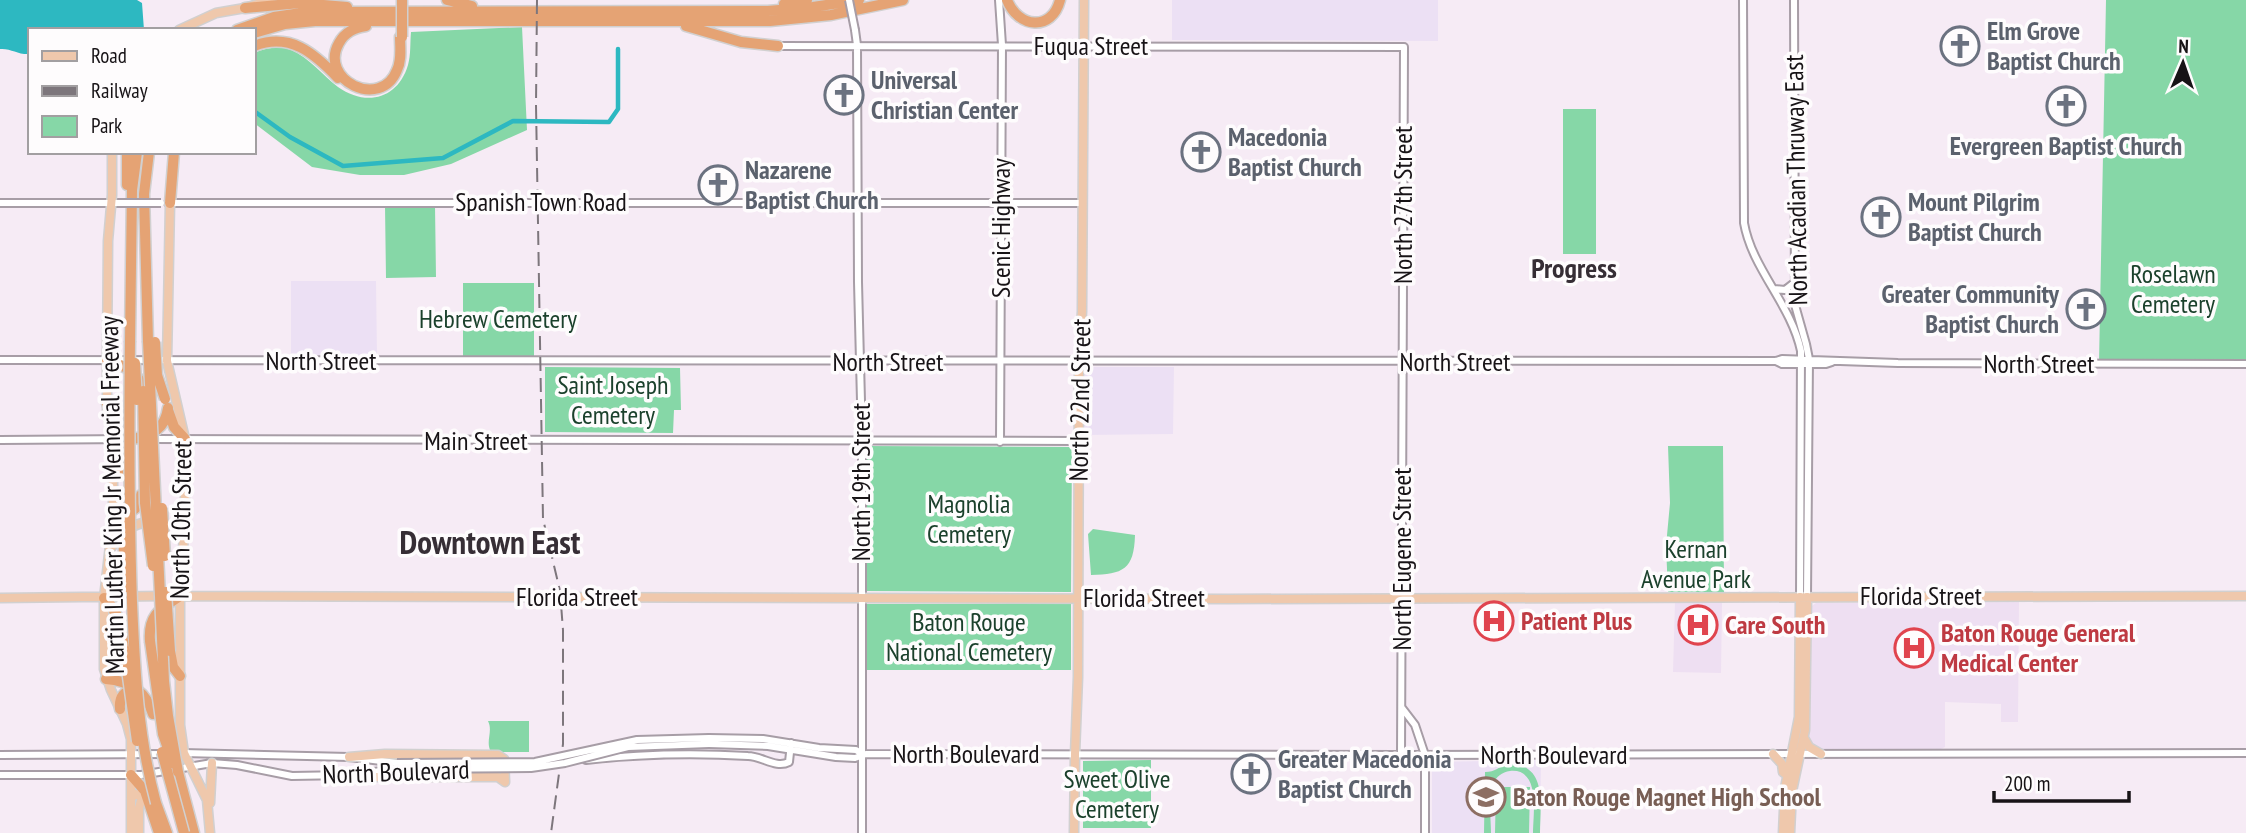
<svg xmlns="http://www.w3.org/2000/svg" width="2246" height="833" viewBox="0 0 2246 833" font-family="'PT Sans Narrow',sans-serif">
<rect width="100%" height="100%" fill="#f6ebf5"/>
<path fill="#ece0f4" d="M 1172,0 L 1438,0 L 1438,41 L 1172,40 Z
M 291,281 L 376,281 L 377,356 L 291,356 Z
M 1085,367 L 1174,367 L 1173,434 L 1084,435 Z
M 1541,760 L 1540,833 L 1432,833 L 1432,762 Z"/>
<path fill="#eedff2" d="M 1675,602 L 1722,603 L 1721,673 L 1673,672 Z
M 2019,602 L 2018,722 L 2001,722 L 2001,704 L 1945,702 L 1945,747 L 1941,749 L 1819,749 L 1812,746 L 1809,736 L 1809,608 L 1816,603 Z"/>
<path fill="#86d7a7" d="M 2106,0 L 2246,0 L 2246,361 L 2099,364 Z
M 522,27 L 527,130 L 451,164 L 404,175 L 360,175 L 312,167 L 254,123 L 254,53 C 265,48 280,45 291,50 C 309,57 323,76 338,87 C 366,107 398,99 408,65 C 411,55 410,42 411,32 Z
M 1563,109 L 1596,109 L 1596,254 L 1563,254 Z
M 385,206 L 435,206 L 436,277 L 386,278 Z
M 463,283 L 534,283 L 534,356 L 463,356 Z
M 545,367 L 680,368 L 681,410 L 674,410 L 673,433 L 545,432 Z
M 866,446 L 1072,447 L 1071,592 L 866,591 Z
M 1668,446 L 1723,446 L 1724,592 L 1668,592 L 1666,546 L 1670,503 Z
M 1093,529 L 1135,535 C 1134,570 1123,574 1091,575 L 1088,534 Z
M 867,604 L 1071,604 L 1071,670 L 867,670 Z
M 488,721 L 529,721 L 529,752 L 493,752 L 490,750 C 486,740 493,731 488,721 Z
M 1151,760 L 1151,828 L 1083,828 L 1083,761 Z
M 1509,764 C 1548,764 1540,806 1540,833 L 1533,833 C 1533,814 1541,768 1510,771 C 1502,772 1496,777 1493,784 C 1488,798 1491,819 1491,833 L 1484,833 L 1485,772 C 1496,772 1497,767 1509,764 Z
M 1496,787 L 1530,787 L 1529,833 L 1495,833 Z"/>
<path fill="#2db8c1" d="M 0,0 L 137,0 L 142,3 L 144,30 L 30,30 L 30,54 C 18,55 11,48 0,49 Z"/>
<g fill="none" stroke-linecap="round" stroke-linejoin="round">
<path stroke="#2db8c1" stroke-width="4.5" d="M 254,111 L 290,137 L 343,166 L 443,158 L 513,121 L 609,122 L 618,109 L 618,49"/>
<g stroke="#a79da6" stroke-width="10">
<path id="minor" d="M 999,0 L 1002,45 L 1000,442
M 1743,0 L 1744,223 C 1752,269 1791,304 1801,351 L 1800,597
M 1794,0 L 1795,305 L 1806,344 L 1809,359 L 1807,597
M 855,30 L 857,45 L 858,282 L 862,441 L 862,833
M 778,46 L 1404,47 L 1401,755
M 0,203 L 119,203
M 168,203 L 1083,203
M 1774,289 L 1785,290 L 1794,283
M 0,360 L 1776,361 L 1782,359 L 1898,363 L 2246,364
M 1776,361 L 1782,364 L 1826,364 L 1832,362
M 150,439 L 1079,441
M 0,440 L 132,439
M 1402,708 L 1415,725 L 1425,755 L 1425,833
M 709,738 L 763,739 L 819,748 L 856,750 L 862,754
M 709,744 L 768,746 L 836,757 L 855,758 L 866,754 L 1401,755 L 2246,753
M 183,753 L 349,757 L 397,763
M 0,755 L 165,754
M 586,760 C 640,754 695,753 748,756 C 762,756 776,769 789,762 L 791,743
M 0,775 L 141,775 L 212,763 L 237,765 L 292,776 L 348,775 L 398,769"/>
</g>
<g stroke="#d1d0d0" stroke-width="11">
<path id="major" d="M 179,30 L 216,13 L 245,8 L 270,0
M 112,152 L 112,195 L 108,241 L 107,360 L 107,410 L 113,447 L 113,519 L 104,598 L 104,669 L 111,690 L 127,724 L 131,739 L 131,833
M 170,203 L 167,361 L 185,439 L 185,518 L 180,596 L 180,725 L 184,753 L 207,800 L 210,833
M 111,548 C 121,532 132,524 151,521
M 177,596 L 1228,599 L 2246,596
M 0,598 L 164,596
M 1804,738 L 1809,747 L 1821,754
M 1773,754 L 1782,764 L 1783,772 L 1787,775
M 348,775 L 374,777 L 498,777 L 505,782 L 504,759 L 498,755 L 385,754 L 349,757
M 131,798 L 136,794 L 142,797 L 139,808 L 139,833
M 210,803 L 212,763
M 1074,833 L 1075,754 L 1078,677 L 1079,362 L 1082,311 L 1084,0
M 1783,833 L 1785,788 L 1799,717 L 1800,597
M 1790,833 L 1792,791 L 1805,730 L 1807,597"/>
</g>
<g stroke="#d1d0d0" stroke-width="13">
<path id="highway" d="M 447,0 L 472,6
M 1007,0 C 1018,28 1052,32 1060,0
M 784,4 L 807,0
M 245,8 L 300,3 L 347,7
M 366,26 C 354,28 345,32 339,43 C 318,80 381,111 397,70 C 402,60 400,48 400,37
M 686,26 L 741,42 L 778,46
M 237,30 L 274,17 L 308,12 L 768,11 L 813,7 L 859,0
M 254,33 L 285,24 L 315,21 L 770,21 L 831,15 L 903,0
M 254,46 C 290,32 314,53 338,78
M 127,185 L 127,152
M 170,203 L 174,152
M 130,341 L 132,190 L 137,152
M 148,341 L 144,194 L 149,152
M 107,360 C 124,366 140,371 143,391
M 107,403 L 117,430 L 122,472
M 168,410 L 174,427 L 185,439
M 134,439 C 152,434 165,430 168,408
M 113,519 C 127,512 139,513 141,495
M 104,598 C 115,608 120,619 122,634
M 150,641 C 148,615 160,609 180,596
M 170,651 L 173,667 L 180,676
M 106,679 C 130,681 146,691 153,714
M 120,709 C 119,697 124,690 136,690
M 178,772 L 194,833
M 131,775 L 145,791 L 159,833
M 156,803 L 167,833"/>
</g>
<use href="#minor" stroke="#fff" stroke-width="6"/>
<use href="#major" stroke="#efc8ac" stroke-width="8"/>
<use href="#highway" stroke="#e5a374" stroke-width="10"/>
<path stroke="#7d767c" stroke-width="2" stroke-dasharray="14 7" stroke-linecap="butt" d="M 537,0 L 536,105 L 543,519 L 560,591 L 563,630 L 563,744 L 551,833"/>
<g stroke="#a79da6" stroke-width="10" stroke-linecap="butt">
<path id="minor-bridge" d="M 849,0 L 855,30
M 119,203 L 161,203
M 397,763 L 535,762 L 637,740 L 709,738
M 398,769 L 531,768 L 565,763 L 628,747 L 709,744"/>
</g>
<g stroke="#d1d0d0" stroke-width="13" stroke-linecap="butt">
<path id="highway-bridge" d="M 402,37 L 402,0
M 130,341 C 129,428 129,515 132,603 C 135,671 138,737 156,803
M 148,341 L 164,681 L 168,716 L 178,772
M 155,342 L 157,375 L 165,399
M 135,363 L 137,400
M 143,391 L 145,503 L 153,566
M 162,508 L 165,556
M 123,521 L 125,587
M 166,592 L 170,651
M 122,634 L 137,741
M 150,641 L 163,734 L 173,763
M 162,752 L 184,833"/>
</g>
<use href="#minor-bridge" stroke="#fff" stroke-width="6"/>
<use href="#highway-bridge" stroke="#e5a374" stroke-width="10"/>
</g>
<defs>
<g id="church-ring" transform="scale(2.0125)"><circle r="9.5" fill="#fefcfd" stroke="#6b7280" stroke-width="1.5"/><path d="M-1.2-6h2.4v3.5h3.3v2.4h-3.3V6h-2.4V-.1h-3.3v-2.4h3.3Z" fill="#6b7280"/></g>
<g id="hospital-ring" transform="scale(2.0125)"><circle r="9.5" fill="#fefcfd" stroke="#e0444e" stroke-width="1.5"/><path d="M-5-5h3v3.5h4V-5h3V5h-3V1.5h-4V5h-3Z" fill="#e0444e"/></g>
<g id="school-ring" transform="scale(2.0125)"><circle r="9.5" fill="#fefcfd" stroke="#8d6e63" stroke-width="1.5"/><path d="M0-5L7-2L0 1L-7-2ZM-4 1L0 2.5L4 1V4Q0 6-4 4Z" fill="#8d6e63"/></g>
</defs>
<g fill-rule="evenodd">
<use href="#church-ring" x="1960" y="46"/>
<use href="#church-ring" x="844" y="95"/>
<use href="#church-ring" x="2066" y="106"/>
<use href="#church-ring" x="1201" y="152"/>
<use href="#church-ring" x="718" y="185"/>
<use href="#church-ring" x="1881" y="217"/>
<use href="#church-ring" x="2086" y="309"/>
<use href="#hospital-ring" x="1494" y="621"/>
<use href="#hospital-ring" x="1698" y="625"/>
<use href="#hospital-ring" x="1914" y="648"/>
<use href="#church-ring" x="1251" y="774"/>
<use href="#school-ring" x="1486" y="797"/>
</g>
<g text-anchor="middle" stroke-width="7" stroke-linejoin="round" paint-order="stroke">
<g font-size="26" font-weight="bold" fill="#5b616d" stroke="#fefcfd" text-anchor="start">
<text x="1987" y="40">Elm Grove<tspan x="1987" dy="30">Baptist Church</tspan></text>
<text x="871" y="89">Universal<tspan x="871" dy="30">Christian Center</tspan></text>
<text x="1228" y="146">Macedonia<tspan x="1228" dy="30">Baptist Church</tspan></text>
<text x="2066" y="155" text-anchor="middle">Evergreen Baptist Church</text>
<text x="745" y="179">Nazarene<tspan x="745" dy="30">Baptist Church</tspan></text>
<text x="1908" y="211">Mount Pilgrim<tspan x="1908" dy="30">Baptist Church</tspan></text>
<text x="2059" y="303" text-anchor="end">Greater Community<tspan x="2059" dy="30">Baptist Church</tspan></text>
<text x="1278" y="768">Greater Macedonia<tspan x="1278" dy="30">Baptist Church</tspan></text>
</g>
<g font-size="26" fill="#171316" stroke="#fefcfd">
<text x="1091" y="55">Fuqua Street</text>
<text transform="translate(1796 180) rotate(-91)" y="9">North Acadian Thruway East</text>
<text x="541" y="211">Spanish Town Road</text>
<text transform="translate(1403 205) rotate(-90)" y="9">North 27th Street</text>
<text transform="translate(1001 228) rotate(-90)" y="9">Scenic Highway</text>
<text x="321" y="370">North Street</text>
<text x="888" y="371">North Street</text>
<text x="1455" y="371">North Street</text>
<text x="2039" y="373">North Street</text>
<text transform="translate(1080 400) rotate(-89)" y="9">North 22nd Street</text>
<text x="476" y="450">Main Street</text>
<text transform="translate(861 482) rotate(-90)" y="9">North 19th Street</text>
<text transform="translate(112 495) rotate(-91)" y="9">Martin Luther King Jr Memorial Freeway</text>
<text transform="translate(181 520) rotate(-89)" y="9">North 10th Street</text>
<text transform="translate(1402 559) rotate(-90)" y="9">North Eugene Street</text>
<text x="1921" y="605">Florida Street</text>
<text x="577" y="606">Florida Street</text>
<text x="1144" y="607">Florida Street</text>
<text x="966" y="763">North Boulevard</text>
<text x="1554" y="764">North Boulevard</text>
<text transform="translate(396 772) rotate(-2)" y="9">North Boulevard</text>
</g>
<g font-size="26" fill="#1b412c" stroke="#fefcfd">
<text x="2173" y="283">Roselawn<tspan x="2173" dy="30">Cemetery</tspan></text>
<text x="498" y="328">Hebrew Cemetery</text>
<text x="613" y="394">Saint Joseph<tspan x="613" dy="30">Cemetery</tspan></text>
<text x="969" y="513">Magnolia<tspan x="969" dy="30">Cemetery</tspan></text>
<text x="1696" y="558">Kernan<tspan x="1696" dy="30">Avenue Park</tspan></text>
<text x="969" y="631">Baton Rouge<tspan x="969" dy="30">National Cemetery</tspan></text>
<text x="1117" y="788">Sweet Olive<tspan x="1117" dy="30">Cemetery</tspan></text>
</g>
<g font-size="26" font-weight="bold" fill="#be3a42" stroke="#fefcfd" text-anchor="start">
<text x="1521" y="630">Patient Plus</text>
<text x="1725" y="634">Care South</text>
<text x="1941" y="642">Baton Rouge General<tspan x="1941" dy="30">Medical Center</tspan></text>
</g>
<g font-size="26" font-weight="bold" fill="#785e54" stroke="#fefcfd" text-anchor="start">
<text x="1513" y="806">Baton Rouge Magnet High School</text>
</g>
<g font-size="28" font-weight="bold" fill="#362e35" stroke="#fefcfd">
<text x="1574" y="278">Progress</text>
</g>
<g font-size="33" font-weight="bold" fill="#362e35" stroke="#fefcfd">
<text x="490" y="554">Downtown East</text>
</g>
</g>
<rect x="28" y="28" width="228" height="126" fill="#fefcfd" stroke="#a29fa1" stroke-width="2"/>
<rect x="42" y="51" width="35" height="10" fill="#efc8ac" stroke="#a29fa1" stroke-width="2"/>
<text x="91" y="63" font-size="21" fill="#171316">Road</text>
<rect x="42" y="86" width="35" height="10" fill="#7d767c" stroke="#a29fa1" stroke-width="2"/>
<text x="91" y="98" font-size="21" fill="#171316">Railway</text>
<rect x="42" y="116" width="35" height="21" fill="#86d7a7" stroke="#a29fa1" stroke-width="2"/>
<text x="91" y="133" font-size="21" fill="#171316">Park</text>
<g transform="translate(2183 63) rotate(2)" stroke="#fefcfd" stroke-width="5" paint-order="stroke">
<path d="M0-5L12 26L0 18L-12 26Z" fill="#171316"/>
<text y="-10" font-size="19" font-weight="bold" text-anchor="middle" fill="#171316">N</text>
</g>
<path d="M1994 791v10h135v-10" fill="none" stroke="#171316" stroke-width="3.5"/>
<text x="2004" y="791" font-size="21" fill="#171316" stroke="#fefcfd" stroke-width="5" paint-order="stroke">200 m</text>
</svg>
